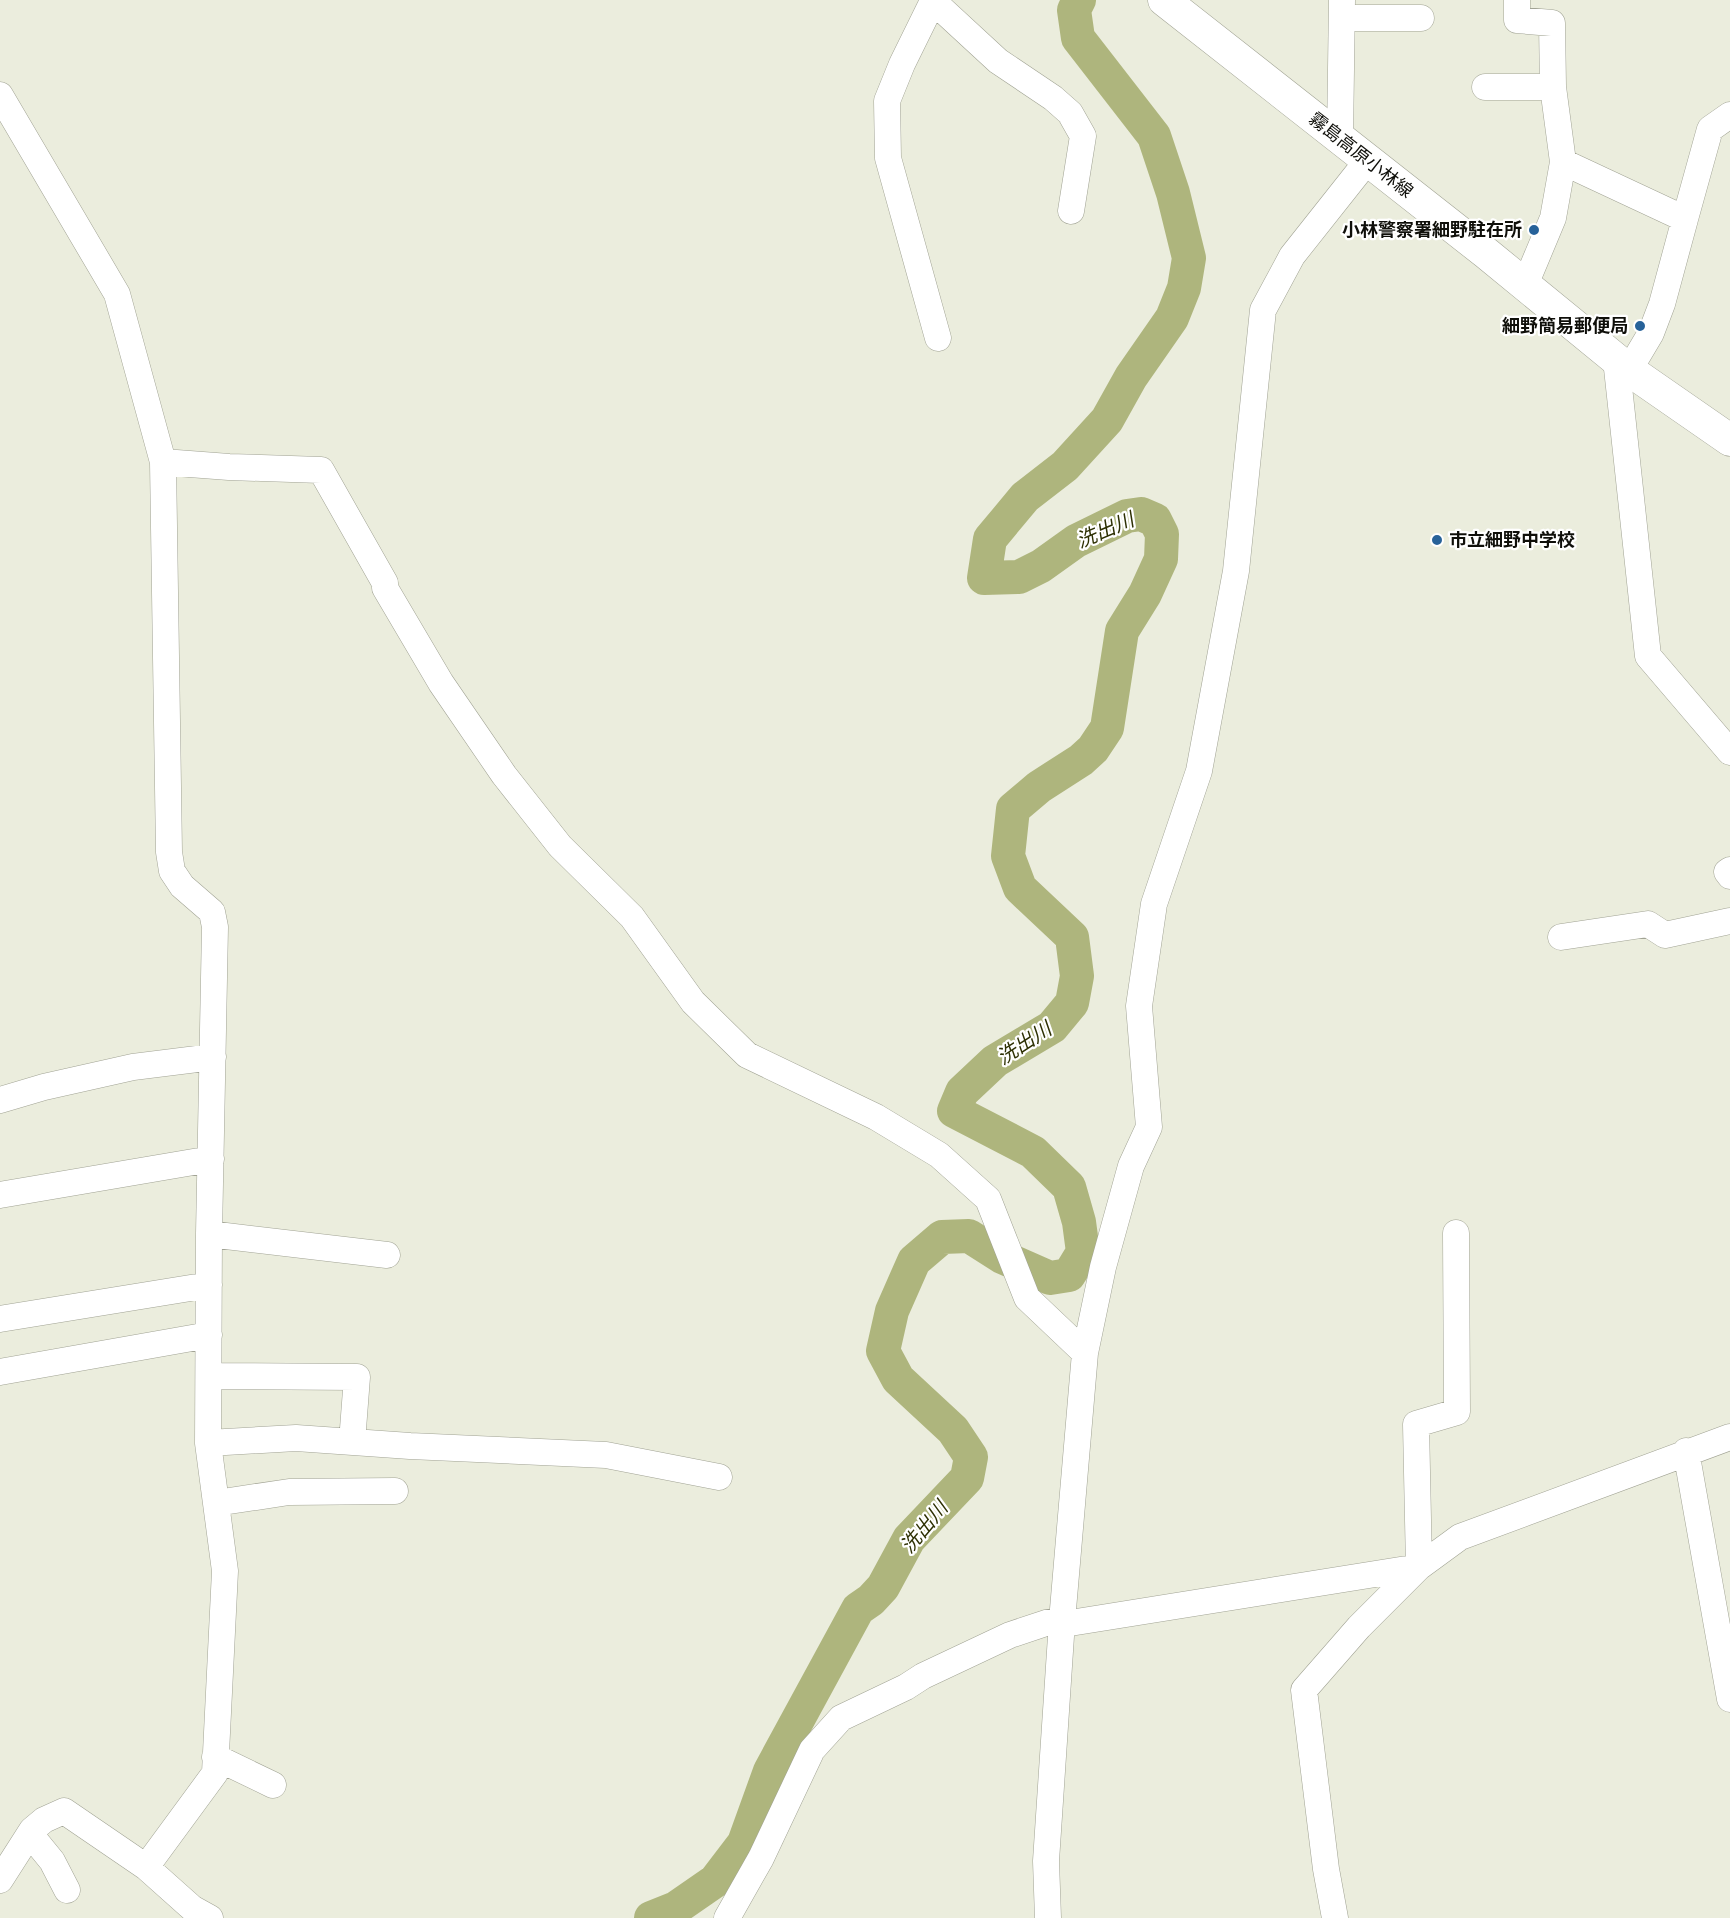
<svg xmlns="http://www.w3.org/2000/svg" width="1730" height="1918" viewBox="0 0 1730 1918" font-family="'Public Sans','Noto Sans JP',sans-serif">
<rect width="100%" height="100%" fill="#ebeddd"/>
<g fill="none" stroke-linecap="round" stroke-linejoin="round">
<path stroke="#aeb57d" stroke-width="34" d="M 651,1918 L 676,1908 L 715,1881 L 744,1843 L 770,1771 L 858,1609 L 871,1600 L 883,1587 L 909,1539 L 967,1478 L 971,1457 L 953,1430 L 898,1379 L 883,1351 L 892,1311 L 914,1261 L 942,1237 L 969,1236 L 1002,1257 L 1050,1278 L 1069,1275 L 1083,1252 L 1079,1222 L 1069,1187 L 1033,1152 L 954,1111 L 962,1092 L 995,1061 L 1052,1027 L 1072,1003 L 1077,976 L 1072,937 L 1020,888 L 1008,856 L 1013,809 L 1039,787 L 1081,760 L 1093,749 L 1107,728 L 1122,631 L 1145,594 L 1161,559 L 1162,534 L 1155,520 L 1141,514 L 1127,516 L 1076,541 L 1041,566 L 1019,577 L 984,578 L 990,539 L 1025,497 L 1065,466 L 1107,420 L 1131,377 L 1172,318 L 1184,288 L 1189,258 L 1173,193 L 1154,136 L 1078,38 L 1074,10 L 1079,0"/>
<g stroke="#a1a394" stroke-width="27">
<path id="minor" d="M 1517,0 L 1517,20 L 1552,23 L 1553,87
M 1342,18 L 1421,18
M 1485,87 L 1553,87 L 1563,162
M 0,95 L 117,294 L 163,462 L 169,852 L 172,871 L 182,886 L 212,912 L 215,927 L 209,1234 L 208,1443 L 225,1571 L 215,1773 L 146,1867
M 1340,138 L 1342,0
M 1525,285 L 1553,218 L 1563,162 L 1685,219 L 1710,129 L 1730,115
M 938,338 L 888,158 L 887,101 L 902,64 L 933,1 L 998,61 L 1053,98 L 1070,113 L 1083,136 L 1071,211
M 1616,359 L 1648,656 L 1730,752
M 1629,370 L 1651,333 L 1662,304 L 1685,219
M 163,462 L 229,467 L 321,470 L 385,583 L 385,588 L 441,683 L 504,775 L 560,846 L 632,917 L 693,1002 L 747,1055 L 876,1117 L 939,1155 L 988,1199 L 1027,1298 L 1085,1353 L 1062,1621 L 1046,1861 L 1048,1918
M 1730,870 L 1727,872 L 1730,876
M 1561,937 L 1648,924 L 1665,935 L 1730,921
M 0,1100 L 44,1087 L 133,1067 L 213,1057
M 0,1195 L 211,1159
M 209,1234 L 387,1255
M 0,1319 L 209,1285
M 1085,1353 L 1103,1267 L 1131,1166 L 1149,1127 L 1139,1006 L 1154,904 L 1199,771 L 1236,571 L 1263,310 L 1292,256 L 1368,160
M 0,1372 L 209,1335
M 209,1376 L 357,1377 L 352,1442
M 208,1443 L 296,1438 L 410,1446 L 606,1455 L 719,1477
M 1686,1451 L 1730,1699
M 216,1503 L 289,1492 L 395,1491
M 1419,1567 L 1416,1424 L 1457,1412 L 1456,1233
M 215,1757 L 273,1785
M 30,1834 L 52,1861 L 67,1890
M 0,1880 L 32,1830 L 44,1820 L 64,1811 L 146,1867 L 192,1908 L 210,1918
M 727,1918 L 761,1858 L 812,1750 L 841,1718 L 906,1687 L 923,1676 L 1010,1635 L 1046,1623 L 1062,1621 L 1070,1623 L 1419,1567
M 1335,1918 L 1326,1869 L 1304,1690 L 1359,1627 L 1419,1567 L 1460,1537 L 1730,1437"/>
</g>
<g stroke="#a1a394" stroke-width="33">
<path id="major" d="M 1164,0 L 1486,253 L 1629,370 L 1730,440"/>
</g>
<use href="#minor" stroke="#fff" stroke-width="26"/>
<use href="#major" stroke="#fff" stroke-width="32"/>
</g>
<g fill="#276299" stroke="#fff" stroke-width="2">
<circle cx="1534" cy="230" r="6"/>
<circle cx="1640" cy="326" r="6"/>
<circle cx="1437" cy="540" r="6"/>
</g>
<g text-anchor="middle" stroke-width="4.5" stroke-linejoin="round" paint-order="stroke">
<g font-size="18" fill="#0f0f0a" stroke="#fff">
<text transform="translate(1361 155) rotate(38)" y="6">霧島高原小林線</text>
</g>
<g font-size="18" font-weight="bold" fill="#0f0f0a" stroke="#fff" text-anchor="end">
<text x="1522" y="236">小林警察署細野駐在所</text>
<text x="1628" y="332">細野簡易郵便局</text>
<text x="1449" y="546" text-anchor="start">市立細野中学校</text>
</g>
<g font-size="20" font-style="italic" fill="#2d3003" stroke="#fff">
<text transform="translate(1105 530) rotate(-23)" y="7">洗出川</text>
<text transform="translate(1024 1043) rotate(-33)" y="7">洗出川</text>
<text transform="translate(924 1527) rotate(-50)" y="7">洗出川</text>
</g>
</g>
</svg>
